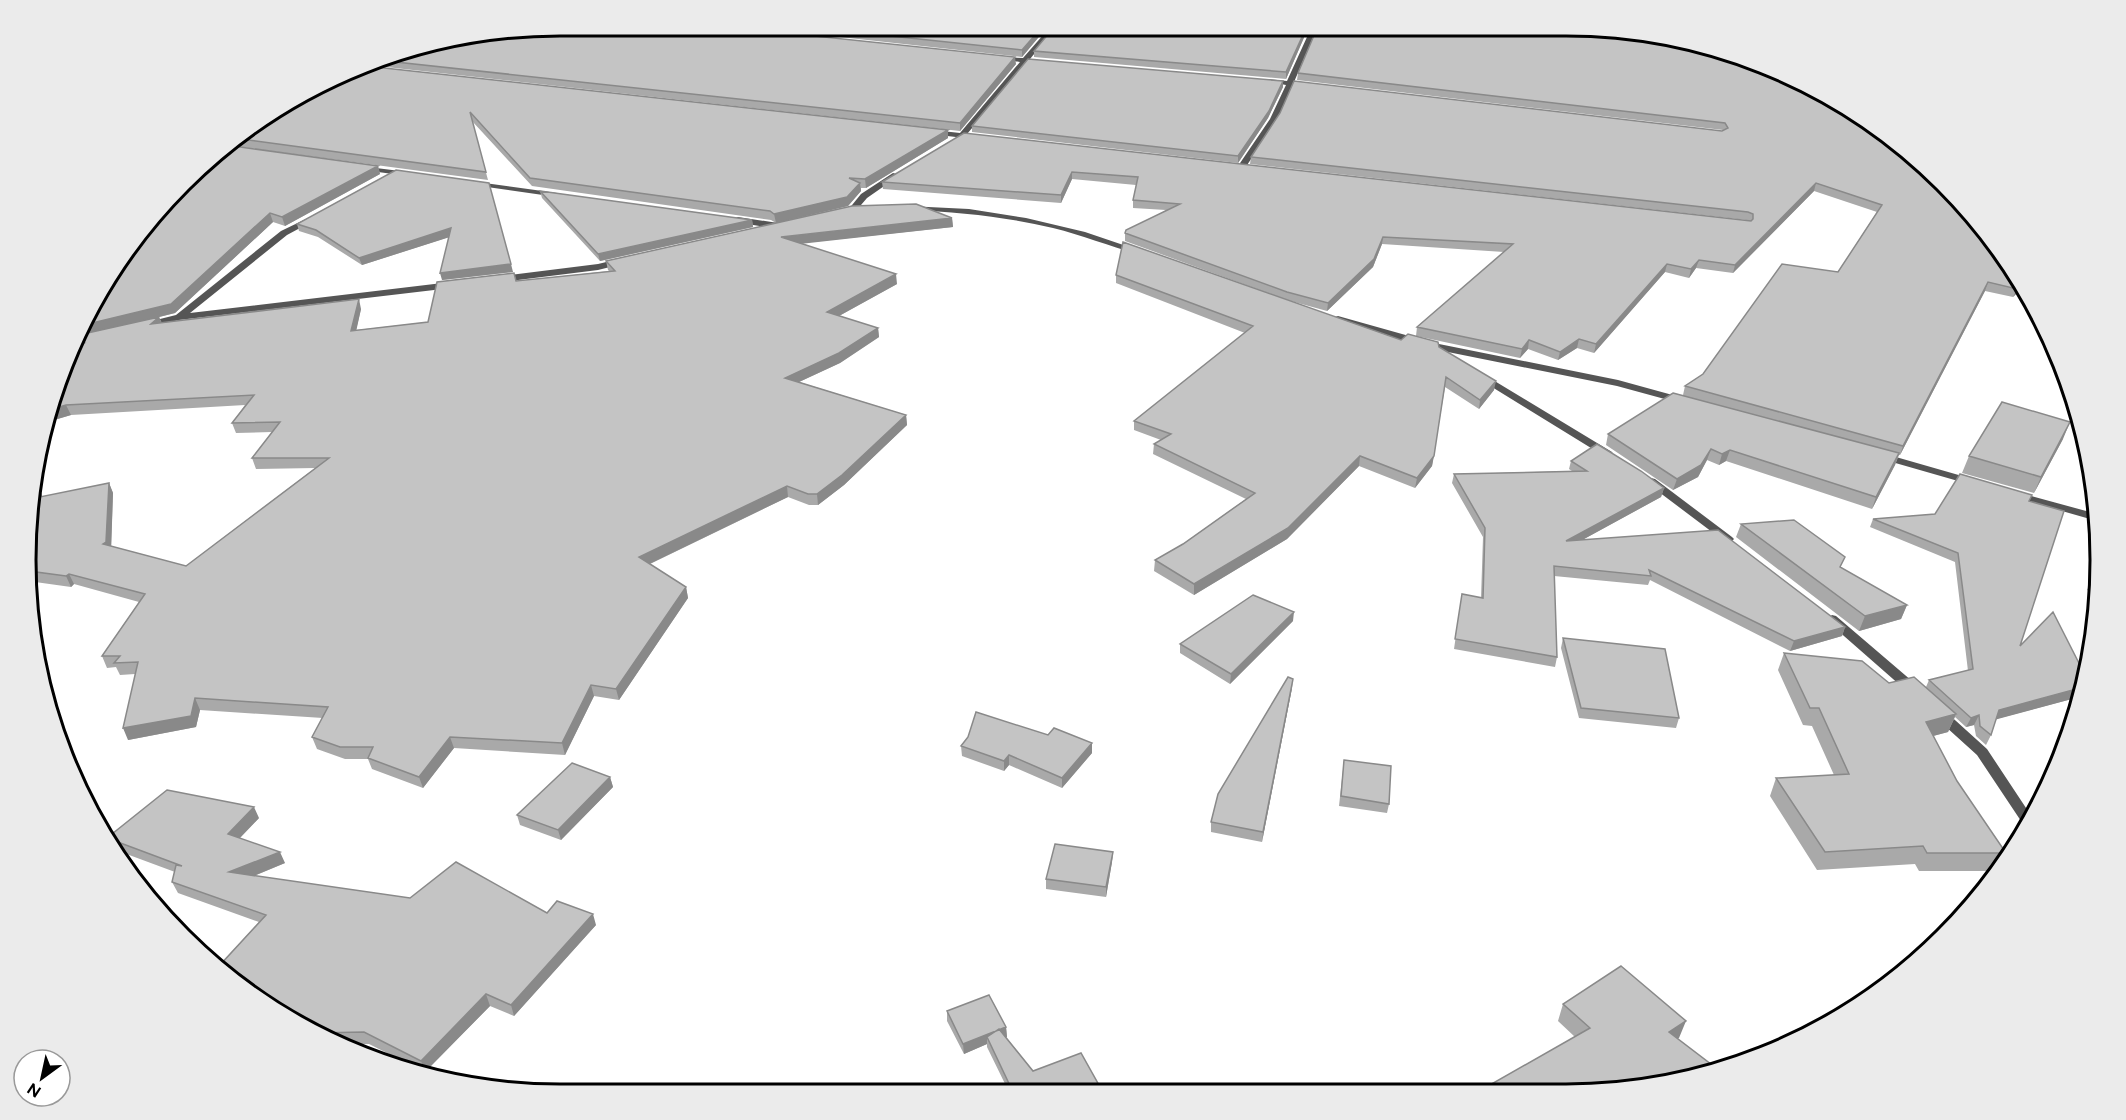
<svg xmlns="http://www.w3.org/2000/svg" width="2126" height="1120" viewBox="0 0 2126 1120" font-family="Figtree,sans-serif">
<rect width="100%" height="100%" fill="#fff"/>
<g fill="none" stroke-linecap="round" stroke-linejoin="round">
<path fill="#555" fill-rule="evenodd" d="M 1051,26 L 1057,26 L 1030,59 L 1044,62 L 1041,64 L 1027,63 L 967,134 L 979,135 L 979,139 L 960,139 L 956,137 L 930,134 L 930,130 L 933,130 L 960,133 L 1020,62 L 996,58 L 997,57 L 1023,58 Z
M 1312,26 L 1318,26 L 1294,82 L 1310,85 L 1307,87 L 1292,86 L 1278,119 L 1243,171 L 1237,171 L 1236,169 L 1270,119 L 1286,85 L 1265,81 L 1268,79 L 1287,81 Z
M 360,166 L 408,172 L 412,174 L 408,176 L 363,170 L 359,168 Z
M 893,173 L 900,175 L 867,198 L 855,212 L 849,212 L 848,210 L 861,194 Z
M 470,181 L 557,193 L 561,195 L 557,197 L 473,185 L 470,185 Z
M 908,206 L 969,209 L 1026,218 L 1085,232 L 1141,251 L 1137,254 C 1109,246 1082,235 1053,228 C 1006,217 959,212 911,210 L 908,210 Z
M 310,217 L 314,219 L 313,221 L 287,235 L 190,313 L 451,282 L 456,285 L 451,288 L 179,320 L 147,328 L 142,325 L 144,323 L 176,315 L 281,231 Z
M 738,217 L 778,223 L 782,226 L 778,229 L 735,222 L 735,218 Z
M 623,258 L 626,259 L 626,263 L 598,270 L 501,282 L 497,279 L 501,276 L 598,264 Z
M 1338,316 L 1434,343 L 1618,380 L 1687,399 L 1688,401 L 1683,404 L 1617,386 L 1433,349 L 1335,321 L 1335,317 Z
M 1483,374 L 1612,452 L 1613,454 L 1612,456 L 1604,456 L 1479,379 L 1479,375 Z
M 1882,453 L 1976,480 L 1978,482 L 1972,485 L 1878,458 L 1877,456 Z
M 1651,478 L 1655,479 L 1732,537 L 1734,539 L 1732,541 L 1724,541 L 1647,483 L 1645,481 L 1647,479 Z
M 2017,492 L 2097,514 L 2097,521 L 2013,497 L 2011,495 L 2013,493 Z
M 1832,615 L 1836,616 L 1919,687 L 1921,690 L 1919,693 L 1909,693 L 1828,622 L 1826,619 Z
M 1940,709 L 1945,711 L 1987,749 L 2032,817 L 2025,827 L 1977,755 L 1935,717 L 1933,714 L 1935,711 Z"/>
</g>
<path fill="#a9a9a9" d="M 560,26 L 1048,26 L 1022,57 L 738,26 L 736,27 L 1016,64 L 960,131 L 368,65 L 388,54 Z
M 1309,26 L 1286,79 L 1034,57 L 1034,51 Z
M 1440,26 L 1601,27 L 2024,286 L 2013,297 L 1985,291 L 1900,455 L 1899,455 L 1895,465 L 1872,509 L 1726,461 L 1719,465 L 1707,460 L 1698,477 L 1673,490 L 1606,445 L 1608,434 L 1683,395 L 1685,386 L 1703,374 L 1838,272 L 1877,212 L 1814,191 L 1733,273 L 1696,268 L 1689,278 L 1665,272 L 1594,353 L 1577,348 L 1558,360 L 1528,349 L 1520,358 L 1416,336 L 1417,327 L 1504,252 L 1382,244 L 1373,267 L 1327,311 L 1287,300 L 1125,241 L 1125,233 L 1166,210 L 1133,208 L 1133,200 L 1136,185 L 1072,179 L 1061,203 L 883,189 L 882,182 L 964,133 L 1750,221 L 1746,220 L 1250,164 L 1251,157 L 1722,131 L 1723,130 L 1297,80 L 1298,73 L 1463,30 Z
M 366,66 L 948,130 L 948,138 L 866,188 L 861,188 L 861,191 L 848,206 L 776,223 L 771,220 L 532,186 L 472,121 L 488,180 L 226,145 L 234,136 Z
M 1283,81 L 1283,87 L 1268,118 L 1238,163 L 972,132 L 972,126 Z
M 378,166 L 380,174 L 285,226 L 273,222 L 175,313 L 159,317 L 162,323 L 361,309 L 356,330 L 428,322 L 516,281 L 609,271 L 608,270 L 606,261 L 952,218 L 953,227 L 802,243 L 897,284 L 839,316 L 878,328 L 879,337 L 840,363 L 799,382 L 906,415 L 907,425 L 844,485 L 818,505 L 809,505 L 788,497 L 650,564 L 686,587 L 688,598 L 619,700 L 594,696 L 565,755 L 454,748 L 423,788 L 372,769 L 368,759 L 345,759 L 317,749 L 312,737 L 323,718 L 200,710 L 196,727 L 128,740 L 135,674 L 120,675 L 116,667 L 107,668 L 102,656 L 139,602 L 74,584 L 71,587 L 28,581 L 38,480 L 42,497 L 109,483 L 113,493 L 111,546 L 186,566 L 315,468 L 256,469 L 252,458 L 272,432 L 236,433 L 232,423 L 245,405 L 71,415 L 44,423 L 115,263 Z
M 396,170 L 513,272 L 442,280 L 449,237 L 362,265 L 318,237 L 299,231 L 297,224 Z
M 540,191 L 752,220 L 753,227 L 600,261 L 542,198 Z
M 1116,275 L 1401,340 L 1439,347 L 1494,390 L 1479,409 L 1445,387 L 1432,466 L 1415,488 L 1359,466 L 1287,539 L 1194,595 L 1154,571 L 1155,560 L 1183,544 L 1246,499 L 1153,454 L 1154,444 L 1161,440 L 1134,430 L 1134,421 L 1245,333 L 1116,283 Z
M 2063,439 L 2034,493 L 1962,473 L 1969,456 Z
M 1571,461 L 1664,488 L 1661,497 L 1582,540 L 1845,627 L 1842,636 L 1790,651 L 1650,580 L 1648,585 L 1554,576 L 1557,657 L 1555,667 L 1454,649 L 1462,594 L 1481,598 L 1483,537 L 1452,483 L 1454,474 L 1572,471 L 1569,469 Z
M 2032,495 L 2029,501 L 2020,646 L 2086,677 L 2083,696 L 1996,719 L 1991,735 L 1986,745 L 1976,736 L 1974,725 L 1966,727 L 1955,717 L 1948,732 L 1933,736 L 1957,781 L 2006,853 L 2000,864 L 1995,871 L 1919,871 L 1915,864 L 1817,870 L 1770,796 L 1776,778 L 1834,775 L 1812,726 L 1803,725 L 1778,670 L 1784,653 L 1889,683 L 1926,687 L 1929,680 L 1968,671 L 1955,562 L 1870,527 L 1873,519 L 1935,514 Z
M 1741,524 L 1841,568 L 1907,605 L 1901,619 L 1859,631 L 1736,537 Z
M 2099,576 L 2099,595 L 2087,590 L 2092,581 Z
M 1293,621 L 1230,684 L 1180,653 L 1180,644 Z
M 1563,638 L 1679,718 L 1676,728 L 1579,718 L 1561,648 Z
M 1292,688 L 1262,842 L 1211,832 L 1211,822 Z
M 961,746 L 1092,753 L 1062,788 L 1009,765 L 1004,771 L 962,756 Z
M 1344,760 L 1389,804 L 1387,813 L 1339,806 Z
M 610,777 L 613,787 L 561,840 L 520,825 L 517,815 Z
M 259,818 L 240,838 L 285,863 L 254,876 L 410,898 L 547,913 L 596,925 L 514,1016 L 490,1006 L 425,1072 L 369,1044 L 337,1044 L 323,1039 L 220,965 L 259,922 L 178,893 L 172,882 L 175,872 L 113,849 L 107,838 Z
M 1113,852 L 1112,862 L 1106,897 L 1046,889 L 1046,879 Z
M 1563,1004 L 1679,1038 L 1575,1037 L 1558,1021 Z
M 947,1011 L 1006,1027 L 1007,1037 L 1006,1037 L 1033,1071 L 1100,1092 L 1009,1092 L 987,1047 L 987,1044 L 964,1054 L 947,1021 Z"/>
<path fill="#898989" d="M 1043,26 L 1048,26 L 1022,57 L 1022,50 Z
M 1307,26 L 1309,26 L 1286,79 L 1286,72 Z
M 1015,57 L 1016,64 L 960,131 L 960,123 Z
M 1283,81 L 1283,87 L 1268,118 L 1238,163 L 1238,156 Z
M 948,130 L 948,138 L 866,188 L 865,179 Z
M 378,166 L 380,174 L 285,226 L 282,217 Z
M 1072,172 L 1072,179 L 1061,203 L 1061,195 Z
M 860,183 L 861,191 L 848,206 L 776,223 L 774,214 Z
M 1816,183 L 1814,191 L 1733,273 L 1735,265 Z
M 270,213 L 273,222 L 175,313 L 159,317 L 163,326 L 83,336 L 88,324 Z
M 952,218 L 953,227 L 782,246 L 781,237 Z
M 752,220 L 753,227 L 600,261 L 598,254 Z
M 451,228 L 453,236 L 362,265 L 359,258 Z
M 1383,237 L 1382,244 L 1373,267 L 1327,311 L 1328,303 Z
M 1699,260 L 1696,268 L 1689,278 L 1691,269 Z
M 511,264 L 513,272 L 442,280 L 440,273 Z
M 1667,264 L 1665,272 L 1594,353 L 1596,344 Z
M 896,274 L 897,284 L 828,322 L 827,312 Z
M 1988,282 L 1985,291 L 1900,455 L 1903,446 Z
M 2022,283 L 2024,286 L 2013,297 L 2017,289 Z
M 359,299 L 361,309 L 354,341 L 351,331 Z
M 878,328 L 879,337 L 840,363 L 786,388 L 785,378 Z
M 1579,339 L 1577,348 L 1558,360 L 1560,352 Z
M 1529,340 L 1528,349 L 1520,358 L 1522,349 Z
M 1496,381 L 1494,390 L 1479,409 L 1480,400 Z
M 66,405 L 71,415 L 44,423 L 49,410 Z
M 906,415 L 907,425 L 844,485 L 818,505 L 817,494 Z
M 2070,422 L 2063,439 L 2034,493 L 2041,477 Z
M 1711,449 L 1707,460 L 1698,477 L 1673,490 L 1677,479 Z
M 1730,450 L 1726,461 L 1719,465 L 1722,454 Z
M 1899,453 L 1895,465 L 1872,509 L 1876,497 Z
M 1360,456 L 1359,466 L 1287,539 L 1194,595 L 1194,584 Z
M 1434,456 L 1432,466 L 1415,488 L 1417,478 Z
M 38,480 L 45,508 L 40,497 L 37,486 Z
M 109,483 L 113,493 L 111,553 L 103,544 Z
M 787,486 L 788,497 L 641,568 L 639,557 Z
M 1664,488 L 1661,497 L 1564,550 L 1566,541 Z
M 69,574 L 74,584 L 71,587 L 66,576 Z
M 686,587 L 688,598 L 619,700 L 616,689 Z
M 1907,605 L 1901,619 L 1859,631 L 1865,616 Z
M 1294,612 L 1293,621 L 1230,684 L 1231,674 Z
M 1845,627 L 1842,636 L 1790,651 L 1794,641 Z
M 1293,679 L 1292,688 L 1262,842 L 1263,832 Z
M 591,685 L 594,696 L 565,755 L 562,743 Z
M 2084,687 L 2083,696 L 1994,720 L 1999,710 Z
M 195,698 L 200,710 L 196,727 L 128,740 L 123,728 Z
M 1956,714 L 1948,732 L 1918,740 L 1926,722 Z
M 1979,715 L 1974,725 L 1966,727 L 1971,718 Z
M 450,737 L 454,748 L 423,788 L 419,777 Z
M 1092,743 L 1092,753 L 1062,788 L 1062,778 Z
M 1009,755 L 1009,765 L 1004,771 L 1004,761 Z
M 610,777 L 613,787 L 561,840 L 558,830 Z
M 254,807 L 259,818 L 233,845 L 228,834 Z
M 280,852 L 285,863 L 234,884 L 229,872 Z
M 1113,852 L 1112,862 L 1106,897 L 1106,887 Z
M 593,914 L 596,925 L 514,1016 L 511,1005 Z
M 486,994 L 490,1006 L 425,1072 L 421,1061 Z
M 1686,1021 L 1679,1038 L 1663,1049 L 1669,1032 Z
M 1006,1027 L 1007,1037 L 990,1043 L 987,1037 L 987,1044 L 964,1054 L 963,1044 Z
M 1100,1087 L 1100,1092 L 1088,1092 Z"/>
<path fill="#c4c4c4" stroke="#898989" stroke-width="1.5" d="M 560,26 L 735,26 L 737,28 L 1015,57 L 960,123 L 377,60 L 388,54 Z
M 796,26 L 1043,26 L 1022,50 Z
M 1055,26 L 1307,26 L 1286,72 L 1034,51 Z
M 1318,26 L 1433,26 L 1470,31 L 1474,26 L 1601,27 L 1705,44 L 1803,81 L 1892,136 L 1968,208 L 2022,283 L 2017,289 L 1988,282 L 1903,446 L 1685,386 L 1703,374 L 1782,264 L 1838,272 L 1882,205 L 1816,183 L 1735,265 L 1699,260 L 1691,269 L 1667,264 L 1596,344 L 1579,339 L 1560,352 L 1529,340 L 1522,349 L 1417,327 L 1513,244 L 1383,237 L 1374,259 L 1328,303 L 1287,292 L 1125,233 L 1126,230 L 1180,204 L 1133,200 L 1138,177 L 1072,172 L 1061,195 L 882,182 L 964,133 L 1751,221 L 1753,219 L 1753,214 L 1748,212 L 1251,157 L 1280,113 L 1294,81 L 1722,131 L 1728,128 L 1725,123 L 1298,73 Z
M 1028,59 L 1283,81 L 1269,111 L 1238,156 L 972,126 Z
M 366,66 L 948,130 L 865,179 L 849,178 L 860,183 L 847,197 L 774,214 L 770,211 L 530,178 L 470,112 L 486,172 L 233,138 L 234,136 Z
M 226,145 L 378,166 L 282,217 L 270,213 L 171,304 L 88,324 L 115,263 Z
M 396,170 L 489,183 L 511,264 L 440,273 L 451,228 L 359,258 L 316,230 L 297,224 Z
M 540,191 L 752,220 L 598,254 Z
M 916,204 L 952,218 L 781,237 L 896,274 L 827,312 L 878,328 L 839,353 L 785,378 L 906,415 L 842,475 L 817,494 L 808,494 L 787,486 L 639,557 L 686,587 L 616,689 L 591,685 L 562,743 L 450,737 L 419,777 L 368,758 L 373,747 L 340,747 L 312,737 L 328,707 L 195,698 L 191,716 L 123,728 L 138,662 L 114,663 L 120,656 L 102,656 L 145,594 L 69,574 L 66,576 L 29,571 L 37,486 L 40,497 L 109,483 L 106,542 L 103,544 L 186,566 L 329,458 L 252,458 L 280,422 L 232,423 L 254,395 L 66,405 L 49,410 L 79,345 L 84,343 L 80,342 L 83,334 L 159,317 L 151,324 L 359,299 L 351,331 L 428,322 L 437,282 L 514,273 L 516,281 L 615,271 L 606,261 L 852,206 Z
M 1123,242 L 1401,340 L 1408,334 L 1438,342 L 1439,347 L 1496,381 L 1480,400 L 1446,377 L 1434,456 L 1417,478 L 1360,456 L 1288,528 L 1194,584 L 1155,560 L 1183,544 L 1255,493 L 1154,444 L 1171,434 L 1134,421 L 1253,326 L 1116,275 Z
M 1673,393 L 1899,453 L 1876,497 L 1730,450 L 1722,454 L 1711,449 L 1701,465 L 1677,479 L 1608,434 Z
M 2002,402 L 2070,422 L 2041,477 L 1969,456 Z
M 1597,444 L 1641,471 L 1664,488 L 1566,541 L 1718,530 L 1845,627 L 1794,641 L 1649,570 L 1651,576 L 1554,566 L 1557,657 L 1455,639 L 1462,594 L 1483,598 L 1485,528 L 1454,474 L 1587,471 L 1571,461 Z
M 1960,474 L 2032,495 L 2029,501 L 2064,511 L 2020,646 L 2053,612 L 2086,677 L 2084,687 L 1999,710 L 1991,735 L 1980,726 L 1979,715 L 1971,718 L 1929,680 L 1973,669 L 1958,553 L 1873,519 L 1935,514 Z
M 1794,520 L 1845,557 L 1840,567 L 1907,605 L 1865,616 L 1741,524 Z
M 2099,576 L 2099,584 L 2092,581 Z
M 1253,595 L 1294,612 L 1231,674 L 1180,644 Z
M 1563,638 L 1665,649 L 1679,718 L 1581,708 Z
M 1784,653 L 1862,661 L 1889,683 L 1914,677 L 1956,714 L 1926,722 L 1957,781 L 2006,853 L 1927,853 L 1923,846 L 1825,852 L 1776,778 L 1849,774 L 1819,708 L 1810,708 Z
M 1288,677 L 1293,679 L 1263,832 L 1211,822 L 1218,794 Z
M 976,712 L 1048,735 L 1054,728 L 1092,743 L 1062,778 L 1009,755 L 1004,761 L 961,746 L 968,737 Z
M 1344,760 L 1391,766 L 1389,804 L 1341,796 Z
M 572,763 L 610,777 L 558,830 L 517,815 Z
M 167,790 L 254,807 L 228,834 L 280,852 L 229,872 L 410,898 L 456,862 L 547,913 L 557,901 L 593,914 L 511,1005 L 486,994 L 421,1061 L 364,1032 L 315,1033 L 220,965 L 266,915 L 172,882 L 176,865 L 182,866 L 107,838 Z
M 1055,844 L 1113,852 L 1106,887 L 1046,879 Z
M 1621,966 L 1686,1021 L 1669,1032 L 1716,1068 L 1636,1090 L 1481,1090 L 1590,1028 L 1563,1004 Z
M 989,995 L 1006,1027 L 963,1044 L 947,1011 Z
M 999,1029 L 1033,1071 L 1081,1053 L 1100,1087 L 1088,1092 L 1013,1092 L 987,1037 Z"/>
<path d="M0 0H2126V1120H0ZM560 36H1566A524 524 0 0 1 2090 560V560A524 524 0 0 1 1566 1084H560A524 524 0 0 1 36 560V560A524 524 0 0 1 560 36Z" fill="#ebebeb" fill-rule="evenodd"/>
<path fill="none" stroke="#000" stroke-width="3" d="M560 36H1566A524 524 0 0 1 2090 560V560A524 524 0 0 1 1566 1084H560A524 524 0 0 1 36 560V560A524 524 0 0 1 560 36Z"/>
<g transform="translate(42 1078) rotate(213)"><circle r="28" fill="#ffffff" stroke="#999999" stroke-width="1.5"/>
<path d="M0-4.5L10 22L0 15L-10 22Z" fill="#000000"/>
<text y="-9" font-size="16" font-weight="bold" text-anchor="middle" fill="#000000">N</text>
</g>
</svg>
